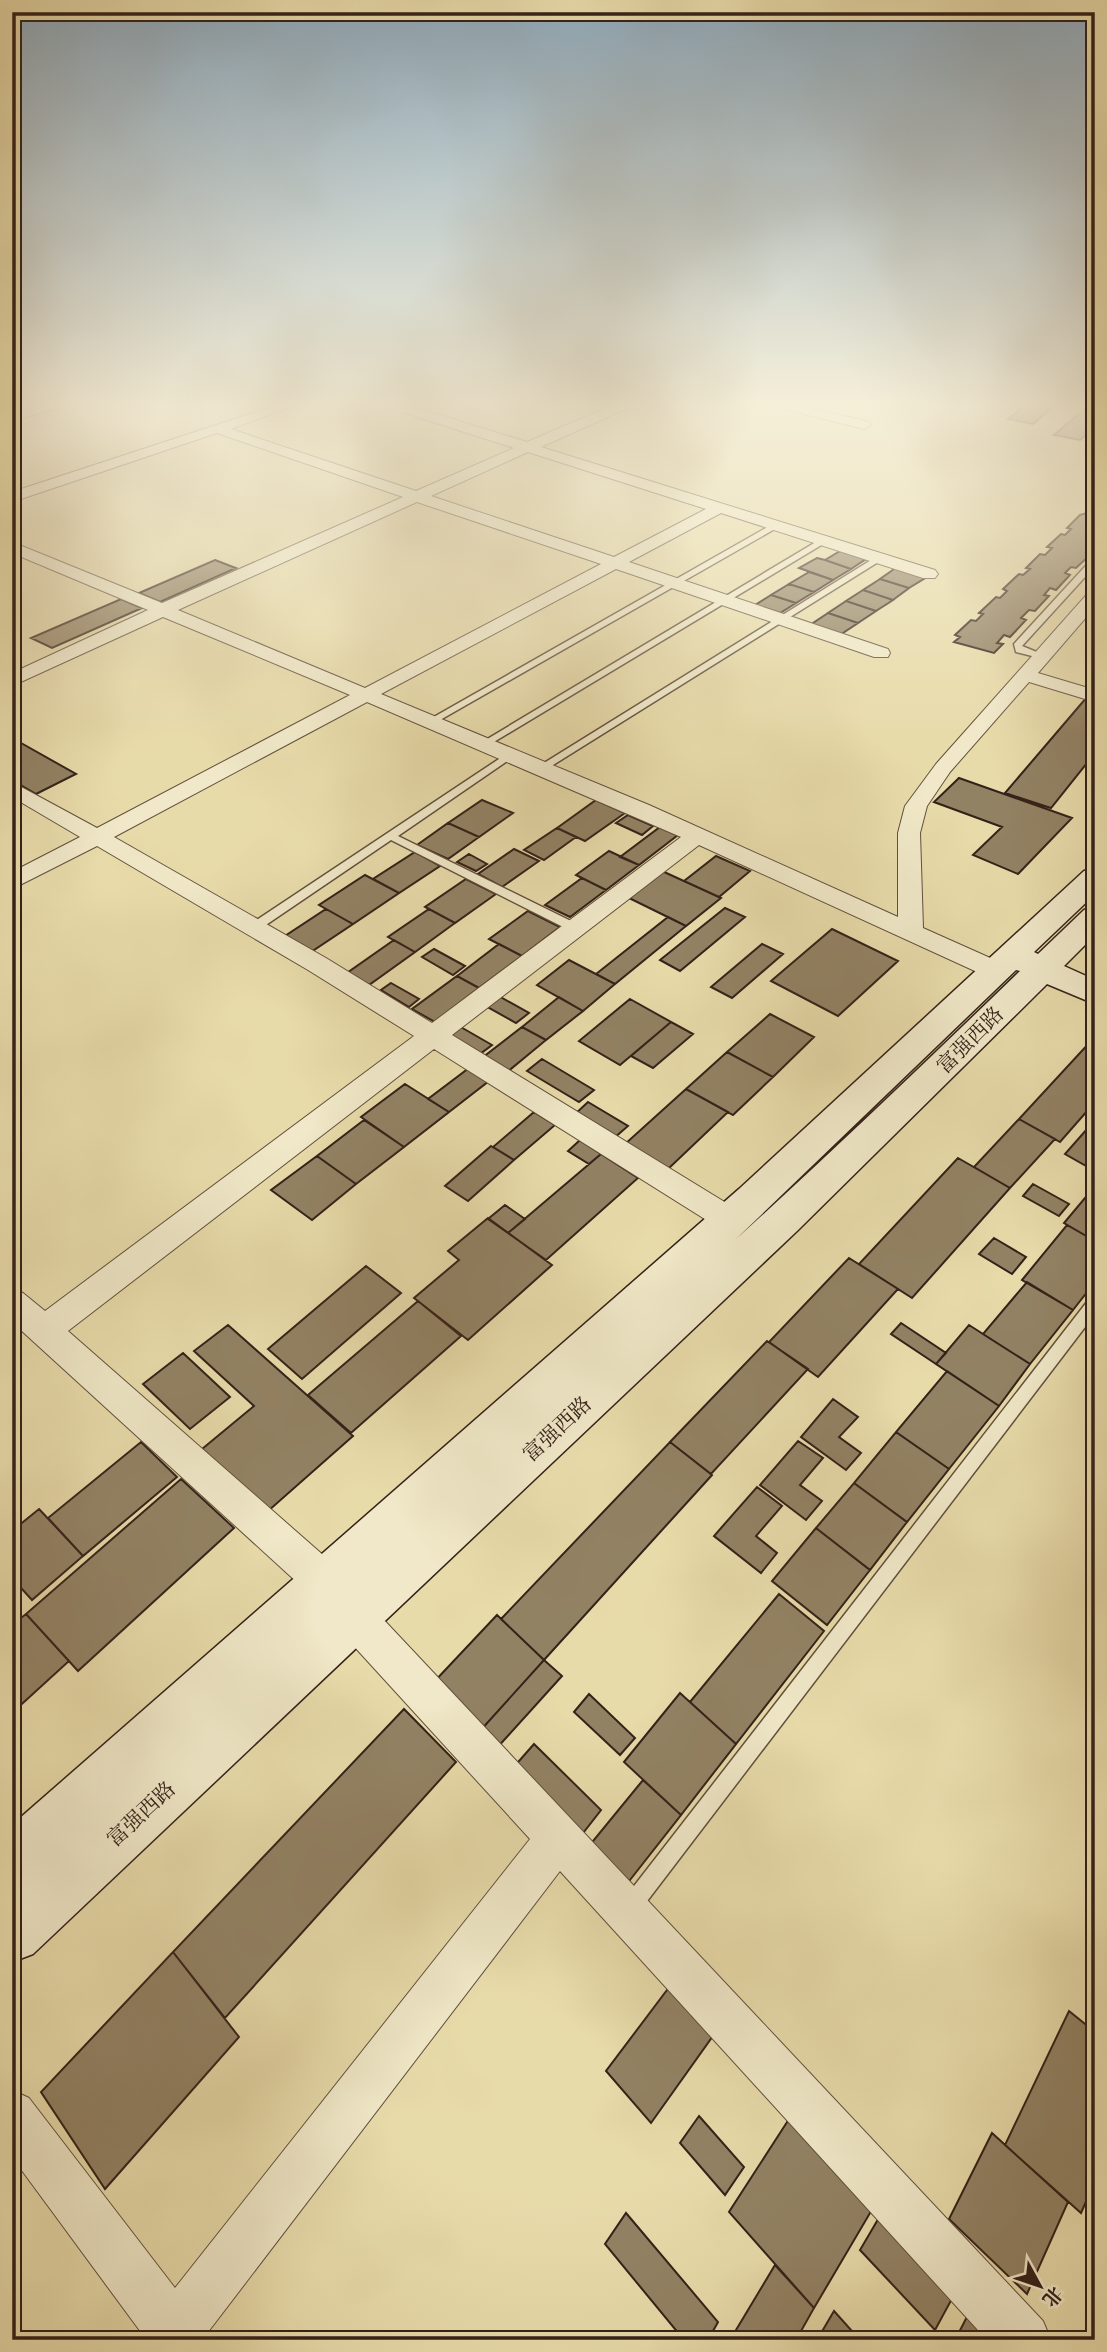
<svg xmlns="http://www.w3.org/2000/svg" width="1107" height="2352" viewBox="0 0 1107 2352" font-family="'Libre Bodoni','Noto Serif SC',serif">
<rect width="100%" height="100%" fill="#e8dbaa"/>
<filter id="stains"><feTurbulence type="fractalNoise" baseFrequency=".00286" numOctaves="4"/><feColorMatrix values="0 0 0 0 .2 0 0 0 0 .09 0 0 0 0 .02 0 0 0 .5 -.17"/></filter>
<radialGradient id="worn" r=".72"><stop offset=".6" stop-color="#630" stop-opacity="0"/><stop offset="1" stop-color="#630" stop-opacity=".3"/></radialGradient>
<path fill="#928264" stroke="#342119" stroke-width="2" d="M 1026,405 L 1056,405 L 1033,424 L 1008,419 Z
M 1089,405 L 1095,405 L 1095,427 L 1080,440 L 1054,435 Z
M 1087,513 L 1095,515 L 1095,547 L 1092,546 L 1086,552 L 1091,554 L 1076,568 L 1071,567 L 1065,573 L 1070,575 L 1056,590 L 1050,588 L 1044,595 L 1049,596 L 1035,611 L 1029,610 L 1021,618 L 1026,620 L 1010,637 L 1004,635 L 997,643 L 1003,644 L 994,653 L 954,642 L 960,637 L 955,635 L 971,620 L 976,621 L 983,614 L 979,613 L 996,597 L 1000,598 L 1007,591 L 1003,589 L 1019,574 L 1023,575 L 1030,569 L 1026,568 L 1040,554 L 1045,555 L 1052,548 L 1047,547 L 1061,534 L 1065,535 L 1071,529 L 1067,528 L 1080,515 Z
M 840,551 L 866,559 L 851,569 L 825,560 Z
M 817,558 L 825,560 L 851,569 L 833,580 L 799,568 Z
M 215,560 L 236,568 L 160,602 L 139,593 Z
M 897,567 L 927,577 L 909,588 L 880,579 Z
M 809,572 L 833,580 L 814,592 L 789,584 Z
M 880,579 L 909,588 L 893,600 L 863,590 Z
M 789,584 L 814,592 L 796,603 L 771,595 Z
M 863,590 L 893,600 L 876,611 L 846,601 Z
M 771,595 L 796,603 L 777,615 L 752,607 Z
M 121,599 L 142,608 L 52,648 L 31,638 Z
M 846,601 L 876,611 L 858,623 L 828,613 Z
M 828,613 L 858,623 L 840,635 L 810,625 Z
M 1087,697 L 1095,700 L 1095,753 L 1051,808 L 1005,793 Z
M 14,739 L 76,774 L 36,794 L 12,780 Z
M 959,778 L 1072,818 L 1018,874 L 973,855 L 1002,827 L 934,802 Z
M 482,800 L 513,813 L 479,837 L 448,823 Z
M 596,800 L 625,813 L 585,841 L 557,828 Z
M 628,815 L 653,826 L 642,835 L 616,823 Z
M 448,823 L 479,837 L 448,859 L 417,845 Z
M 660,827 L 678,835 L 639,865 L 620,857 Z
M 557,828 L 576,837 L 544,860 L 524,850 Z
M 514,849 L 539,861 L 502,887 L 478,874 Z
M 609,851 L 639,865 L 606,890 L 576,875 Z
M 415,852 L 440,866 L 399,893 L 373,879 Z
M 469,854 L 487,864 L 476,871 L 457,862 Z
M 716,856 L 750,871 L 719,897 L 684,881 Z
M 662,871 L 721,898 L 686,926 L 627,897 Z
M 365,875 L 399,893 L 353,924 L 319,905 Z
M 582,878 L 606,890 L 570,917 L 545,905 Z
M 466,879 L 496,894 L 455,923 L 425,907 Z
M 725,908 L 745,917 L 680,971 L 660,960 Z
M 326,909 L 353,924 L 311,952 L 285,936 Z
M 429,909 L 455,923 L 415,952 L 388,937 Z
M 528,911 L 560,927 L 522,956 L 489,939 Z
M 668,917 L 686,926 L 615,984 L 596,974 Z
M 832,929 L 898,961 L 838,1016 L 771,981 Z
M 394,940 L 415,952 L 369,985 L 347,973 Z
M 499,944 L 522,956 L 479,988 L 457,976 Z
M 762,944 L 783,954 L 732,998 L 711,987 Z
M 434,949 L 465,966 L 453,975 L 422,957 Z
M 569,960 L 615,984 L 583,1011 L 537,985 Z
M 457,976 L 479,988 L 435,1022 L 412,1009 Z
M 391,983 L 419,999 L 409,1007 L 381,990 Z
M 497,995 L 529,1013 L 516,1023 L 484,1005 Z
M 559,997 L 583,1011 L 546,1040 L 522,1027 Z
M 630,999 L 671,1022 L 620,1065 L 579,1041 Z
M 770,1014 L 814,1037 L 773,1077 L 727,1052 Z
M 671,1022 L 693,1034 L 653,1068 L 631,1056 Z
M 459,1026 L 492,1045 L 480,1054 L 447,1035 Z
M 522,1027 L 546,1040 L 506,1073 L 482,1058 Z
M 1091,1041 L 1095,1043 L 1095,1102 L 1060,1142 L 1019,1119 Z
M 727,1052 L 773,1077 L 733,1115 L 686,1089 Z
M 542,1059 L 594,1090 L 579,1102 L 527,1071 Z
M 469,1068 L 489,1081 L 449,1112 L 428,1099 Z
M 405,1084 L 449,1112 L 404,1147 L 361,1117 Z
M 686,1089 L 728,1112 L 667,1170 L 625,1144 Z
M 588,1102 L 628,1126 L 613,1139 L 574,1115 Z
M 534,1112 L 555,1125 L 514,1160 L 493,1147 Z
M 1019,1119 L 1055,1139 L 1010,1188 L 974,1167 Z
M 364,1120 L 404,1147 L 356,1184 L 317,1156 Z
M 1095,1120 L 1095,1171 L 1065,1154 Z
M 580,1140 L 601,1154 L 589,1164 L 568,1151 Z
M 491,1146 L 514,1160 L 468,1201 L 445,1186 Z
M 601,1154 L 638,1178 L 546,1260 L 508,1233 Z
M 317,1156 L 356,1184 L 312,1220 L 271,1190 Z
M 958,1158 L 1010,1188 L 912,1298 L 859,1264 Z
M 1033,1184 L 1069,1204 L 1059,1216 L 1023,1196 Z
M 1095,1186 L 1095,1241 L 1064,1223 Z
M 505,1205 L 525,1219 L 508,1233 L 488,1219 Z
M 488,1218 L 552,1265 L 468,1340 L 414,1298 L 459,1260 L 448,1251 Z
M 1067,1225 L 1095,1241 L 1095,1282 L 1073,1310 L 1022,1280 Z
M 994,1238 L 1026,1257 L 1012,1274 L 979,1254 Z
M 849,1258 L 898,1289 L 818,1377 L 769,1342 Z
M 366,1266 L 401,1293 L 302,1379 L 268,1349 Z
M 1027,1282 L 1073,1310 L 1030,1364 L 983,1334 Z
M 418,1301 L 461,1336 L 351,1433 L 308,1395 Z
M 901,1323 L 946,1353 L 936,1364 L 891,1334 Z
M 228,1325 L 353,1436 L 267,1512 L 202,1449 L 254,1406 L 194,1351 Z
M 969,1325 L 1030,1364 L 999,1406 L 936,1364 Z
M 767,1341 L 808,1369 L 711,1474 L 670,1442 Z
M 183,1353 L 230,1397 L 190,1429 L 143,1384 Z
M 947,1371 L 999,1406 L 949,1469 L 896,1432 Z
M 833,1399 L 858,1417 L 839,1437 L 861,1453 L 846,1470 L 801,1437 Z
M 896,1432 L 949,1469 L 907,1522 L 854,1483 Z
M 798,1441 L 823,1458 L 800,1485 L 822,1501 L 806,1520 L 760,1485 Z
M 141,1442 L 177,1477 L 83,1556 L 48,1518 Z
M 670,1442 L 712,1475 L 544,1660 L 501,1619 Z
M 181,1479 L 234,1528 L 78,1671 L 26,1614 Z
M 854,1483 L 907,1522 L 870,1570 L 816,1528 Z
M 757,1487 L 782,1506 L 756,1536 L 777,1553 L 761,1573 L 714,1536 Z
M 39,1509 L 83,1556 L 32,1600 L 12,1578 L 12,1531 Z
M 816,1528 L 870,1570 L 827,1625 L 772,1581 Z
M 779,1594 L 824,1631 L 736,1744 L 690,1702 Z
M 26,1614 L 69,1661 L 12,1713 L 12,1625 Z
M 497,1615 L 544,1660 L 479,1732 L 432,1684 Z
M 544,1660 L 562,1676 L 496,1749 L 479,1732 Z
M 680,1693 L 736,1744 L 681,1815 L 624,1762 Z
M 589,1694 L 635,1738 L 620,1755 L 574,1712 Z
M 404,1709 L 456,1762 L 225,2018 L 173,1952 Z
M 534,1744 L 601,1810 L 580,1837 L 512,1769 Z
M 643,1780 L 681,1815 L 626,1885 L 589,1846 Z
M 173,1952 L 239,2037 L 105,2189 L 41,2092 Z
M 670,1986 L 715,2033 L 651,2123 L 606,2071 Z
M 1069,2011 L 1095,2032 L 1095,2181 L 1081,2213 L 1005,2145 Z
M 699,2116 L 744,2167 L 725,2195 L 680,2143 Z
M 789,2119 L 873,2208 L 814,2308 L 729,2212 Z
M 992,2133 L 1068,2202 L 1027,2294 L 949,2219 Z
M 626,2213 L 718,2322 L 708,2340 L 684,2340 L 605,2244 Z
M 880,2216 L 954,2295 L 935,2330 L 860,2250 Z
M 775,2265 L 814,2308 L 796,2340 L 730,2340 Z
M 971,2309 L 1000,2340 L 955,2340 Z
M 834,2311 L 860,2340 L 817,2340 Z"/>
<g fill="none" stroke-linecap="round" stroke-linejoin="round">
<g stroke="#61503d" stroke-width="3">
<path id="lane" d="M 773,524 L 780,526 L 433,724 L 425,722 Z
M 821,539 L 828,541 L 487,746 L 479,744 Z
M 876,557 L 883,559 L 545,770 L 536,768 Z
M 1092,559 L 1095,559 L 1095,566 L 1022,646 L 1044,655 L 1044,659 L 1016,652 L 1014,644 Z
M 508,753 L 516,755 L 398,836 L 579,925 L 579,931 L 571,931 L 391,840 L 257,931 L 249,931 L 249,925 Z
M 1095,1296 L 1095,1314 L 638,1913 L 631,1917 L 624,1913 L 620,1906 L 624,1899 L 1090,1298 Z"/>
</g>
<g stroke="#61503d" stroke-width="2">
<path id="street" d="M 41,405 L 61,405 L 59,408 L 12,421 L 12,413 Z
M 277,405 L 296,405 L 231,429 L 416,491 L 514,448 L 389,408 L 388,405 L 407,405 L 527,442 L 613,405 L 629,405 L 628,408 L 541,447 L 935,570 L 938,574 L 935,578 L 923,578 L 721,513 L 629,562 L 888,649 L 890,653 L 888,657 L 874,657 L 616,569 L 381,694 L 649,805 L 898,917 L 898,833 L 905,806 L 936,764 L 1089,592 L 1095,591 L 1095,607 L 1038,673 L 1095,690 L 1095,702 L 1029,682 L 950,772 L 927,806 L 920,833 L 923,928 L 1006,965 L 1010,971 L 1006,977 L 997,979 L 988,977 L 699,845 L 452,1035 L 741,1212 L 745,1220 L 741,1228 L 730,1232 L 719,1228 L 434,1049 L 68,1331 L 339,1569 L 344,1582 L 339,1595 L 325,1601 L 311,1595 L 12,1322 L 12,1289 L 23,1293 L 45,1311 L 414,1036 L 308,970 L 97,846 L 12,889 L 12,872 L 80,837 L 12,797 L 12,782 L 97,828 L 350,695 L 163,617 L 12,686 L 12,673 L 148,610 L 12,553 L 12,542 L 162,603 L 403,497 L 217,433 L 12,502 L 12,492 ZM 528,452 L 706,509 L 614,557 L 431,496 ZM 417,502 L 601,564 L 365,688 L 178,610 ZM 367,702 L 681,837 L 432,1023 L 326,958 L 114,837 Z
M 778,405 L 799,405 L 869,422 L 871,425 L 864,429 L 780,408 Z
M 354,1598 L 368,1603 L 1043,2321 L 1051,2340 L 987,2340 L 560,1871 L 205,2336 L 207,2340 L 141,2340 L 143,2335 L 12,2157 L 12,2090 L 29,2098 L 175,2288 L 530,1839 L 340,1631 L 334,1617 L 340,1603 Z"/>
</g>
<g stroke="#342119" stroke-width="3">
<path id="secondary" d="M 1095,868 L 1095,894 L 1034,952 L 1038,954 L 1084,910 L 1095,907 L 1095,935 L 1064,966 L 1095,980 L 1095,1004 L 1047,984 L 797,1231 L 33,1954 L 12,1962 L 12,1893 L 15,1890 L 12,1891 L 12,1825 L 739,1189 L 1084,871 ZM 1016,970 L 1020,971 C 926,1062 832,1152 735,1240 Z"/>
</g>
<use href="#lane" fill="#f0e8c8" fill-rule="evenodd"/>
<use href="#street" fill="#f0e8c8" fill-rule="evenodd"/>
<use href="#secondary" fill="#f0e8c8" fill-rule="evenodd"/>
</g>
<linearGradient id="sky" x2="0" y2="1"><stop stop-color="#8faabc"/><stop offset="0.55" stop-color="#f5efd9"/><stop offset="1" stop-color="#f5efd9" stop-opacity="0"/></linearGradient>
<rect width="1107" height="734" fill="url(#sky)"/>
<g text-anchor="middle" stroke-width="5" stroke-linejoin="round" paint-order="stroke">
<g font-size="21" fill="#342119" stroke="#f0e8c8">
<text transform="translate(970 1040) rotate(-45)" y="7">富强西路</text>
<text transform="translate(557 1429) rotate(-43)" y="7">富强西路</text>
<text transform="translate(141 1814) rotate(-43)" y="7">富强西路</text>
</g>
</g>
<rect width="1107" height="2352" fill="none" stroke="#e8dbaa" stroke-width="42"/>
<rect x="14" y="14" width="1079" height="2324" fill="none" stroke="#342119" stroke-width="3.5"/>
<rect x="21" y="21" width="1065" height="2310" fill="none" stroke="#342119" stroke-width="2"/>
<g transform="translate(1040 2286) rotate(130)" stroke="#f0e8c8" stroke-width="5" paint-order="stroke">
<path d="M0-5L12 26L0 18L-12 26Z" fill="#342119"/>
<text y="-10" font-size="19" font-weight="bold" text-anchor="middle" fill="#342119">北</text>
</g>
<rect width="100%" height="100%" filter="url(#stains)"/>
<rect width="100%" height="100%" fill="url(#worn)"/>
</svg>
